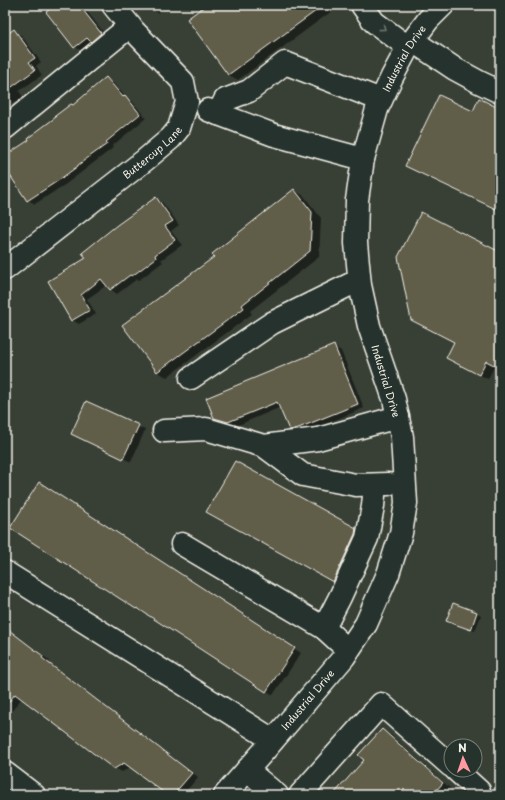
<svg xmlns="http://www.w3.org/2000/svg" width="505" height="800" viewBox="0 0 505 800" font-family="'Playpen Sans',sans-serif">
<rect width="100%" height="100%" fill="#384036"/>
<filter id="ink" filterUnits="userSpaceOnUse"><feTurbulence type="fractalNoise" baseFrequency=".025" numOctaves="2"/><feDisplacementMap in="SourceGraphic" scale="8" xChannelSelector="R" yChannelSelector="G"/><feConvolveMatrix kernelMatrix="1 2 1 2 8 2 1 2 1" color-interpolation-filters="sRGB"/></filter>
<g filter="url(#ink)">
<path fill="#0007" d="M 56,5 L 82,5 L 108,38 L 82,51 L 75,47 Z
M 148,5 L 170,5 L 158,13 L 151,9 Z
M 208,5 L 328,5 L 332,11 L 238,80 L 229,75 L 188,20 Z
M 14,31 L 21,35 L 41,62 L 36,66 L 42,75 L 19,91 L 23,97 L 5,108 L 5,37 Z
M 106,78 L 113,83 L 126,97 L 132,101 L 146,118 L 112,146 L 113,148 L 66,184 L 35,204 L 28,200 L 5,166 L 5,158 L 30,141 Z
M 294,190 L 304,196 L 321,218 L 319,257 L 250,311 L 252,314 L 167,377 L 157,372 L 215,257 Z
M 156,198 L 163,203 L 179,225 L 171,231 L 182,245 L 161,260 L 163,262 L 139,280 L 137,279 L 117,294 L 110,289 L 107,285 L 87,299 L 96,314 L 79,324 L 72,320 L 87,259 Z
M 500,253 L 500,368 L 495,365 L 488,379 L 456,363 Z
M 334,346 L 341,351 L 364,408 L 304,433 L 297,434 L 290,429 L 281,407 L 236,426 L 222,422 L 215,418 Z
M 87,403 L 145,430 L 131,462 L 72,434 Z
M 235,462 L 363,533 L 340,585 L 207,512 Z
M 47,487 L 301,653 L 273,695 L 144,612 L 143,613 L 136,609 Z
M 477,613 L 481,615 L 475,631 L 452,624 L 448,621 Z
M 5,627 L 50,661 L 48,663 L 198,777 L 183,795 L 168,795 L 131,767 L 122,772 L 115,768 L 22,698 L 7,717 L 5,716 Z
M 382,730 L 391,735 L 451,789 L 445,795 L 335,795 L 366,760 Z"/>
<path fill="#615d4a" stroke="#f4f1e8" d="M 55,5 L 79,5 L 101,33 L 91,42 L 87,38 L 74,48 L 46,12 Z
M 206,5 L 324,5 L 228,75 L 187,19 Z
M 14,29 L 35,58 L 29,62 L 35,70 L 5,92 L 5,36 Z
M 106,77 L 123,97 L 125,95 L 140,114 L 106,142 L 107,144 L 78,165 L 78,166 L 59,180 L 27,201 L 5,168 L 5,156 L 29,140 L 28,138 L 56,117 L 55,116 L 71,104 L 73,105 Z
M 439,95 L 473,111 L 479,98 L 500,109 L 500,211 L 405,166 Z
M 294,189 L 312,212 L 310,251 L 242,305 L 244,308 L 157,372 L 122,325 L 214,257 L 212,254 Z
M 156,197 L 173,221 L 165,226 L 175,240 L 155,255 L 156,258 L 132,276 L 130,275 L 110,290 L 101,279 L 81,295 L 90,310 L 71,321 L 48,281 L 86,258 L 82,253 L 117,225 Z
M 421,212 L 500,252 L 500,368 L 486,361 L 479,375 L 446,358 L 454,342 L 411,320 L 398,257 Z
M 334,345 L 358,404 L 296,429 L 289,430 L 277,402 L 228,422 L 214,418 L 206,398 Z
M 86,401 L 139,425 L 123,459 L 71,434 Z
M 235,461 L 356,528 L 355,534 L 333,582 L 206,512 Z
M 39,482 L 295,648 L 266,692 L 137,608 L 136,609 L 10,528 Z
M 453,603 L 477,612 L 471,630 L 446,621 Z
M 5,627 L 43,656 L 42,658 L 192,773 L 173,795 L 167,795 L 124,763 L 114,769 L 15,694 L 5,707 Z
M 382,729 L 443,783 L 432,795 L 333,795 L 364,760 L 358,755 Z"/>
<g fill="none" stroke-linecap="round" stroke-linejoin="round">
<g stroke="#f4f1e8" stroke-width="25">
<g id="minor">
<path d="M 362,5 L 374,22 L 408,47"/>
<path d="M 413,41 L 455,69 L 479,82 L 500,92"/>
<path d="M 208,110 L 274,135 L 363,159"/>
<path d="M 218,114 L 225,100 L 249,91 L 285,63 L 381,100"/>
<path d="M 5,128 L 130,26"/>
<path id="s1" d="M 5,269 L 145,160 L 171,138 L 179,128 L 187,102 L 183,82 L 134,31 L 113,5"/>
<path d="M 191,378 L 272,323 L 359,280"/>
<path d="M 164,431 L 206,429 L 264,446 L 318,439 L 398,417"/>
<path d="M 264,446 L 303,475 L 356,485 L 388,484"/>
<path d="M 182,544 L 324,628 L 348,650"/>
<path d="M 5,572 L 273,740"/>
<path d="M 324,628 L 340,597 L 367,538 L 373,506 L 375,485"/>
<path d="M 247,770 L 277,795"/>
<path d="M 456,770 L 479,791 L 475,795"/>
<path d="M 5,773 L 34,795"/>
<path id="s2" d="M 225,795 L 264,751 L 344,657 L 366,624 L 388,574 L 401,533 L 406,503 L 402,437 L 394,399 L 369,326 L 360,285 L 356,243 L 357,200 L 363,159 L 377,109 L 392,77 L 408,47 L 428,20 L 443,5"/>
<path d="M 300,795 L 381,704 L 451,766"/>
</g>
</g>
<use href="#minor" stroke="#26332d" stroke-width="22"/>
</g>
<defs><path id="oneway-chevron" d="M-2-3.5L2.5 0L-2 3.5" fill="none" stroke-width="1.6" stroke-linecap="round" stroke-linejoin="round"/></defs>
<use stroke="#6e766e" href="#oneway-chevron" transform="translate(383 28) rotate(37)"/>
</g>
<g text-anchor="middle" stroke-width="4" stroke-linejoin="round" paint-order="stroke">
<g font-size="10" fill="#f4f1e8" stroke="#26332d">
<text dy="4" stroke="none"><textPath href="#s2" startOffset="810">Industrial Drive</textPath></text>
<text dy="4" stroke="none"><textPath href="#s1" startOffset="188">Buttercup Lane</textPath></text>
<text transform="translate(386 381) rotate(73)" y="4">Industrial Drive</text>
<text dy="4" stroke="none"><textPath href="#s2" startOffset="126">Industrial Drive</textPath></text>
</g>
</g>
<rect width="505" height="800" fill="none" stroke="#26332d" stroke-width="20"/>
<rect x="10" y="10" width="485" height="780" fill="none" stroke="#f4f1e8" stroke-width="1.5" filter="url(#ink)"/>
<g transform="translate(463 758) rotate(357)"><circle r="19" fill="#26332d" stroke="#787f78"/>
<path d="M0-3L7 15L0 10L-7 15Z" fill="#ff9aa2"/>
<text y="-6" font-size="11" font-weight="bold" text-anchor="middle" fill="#f4f1e8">N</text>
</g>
</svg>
